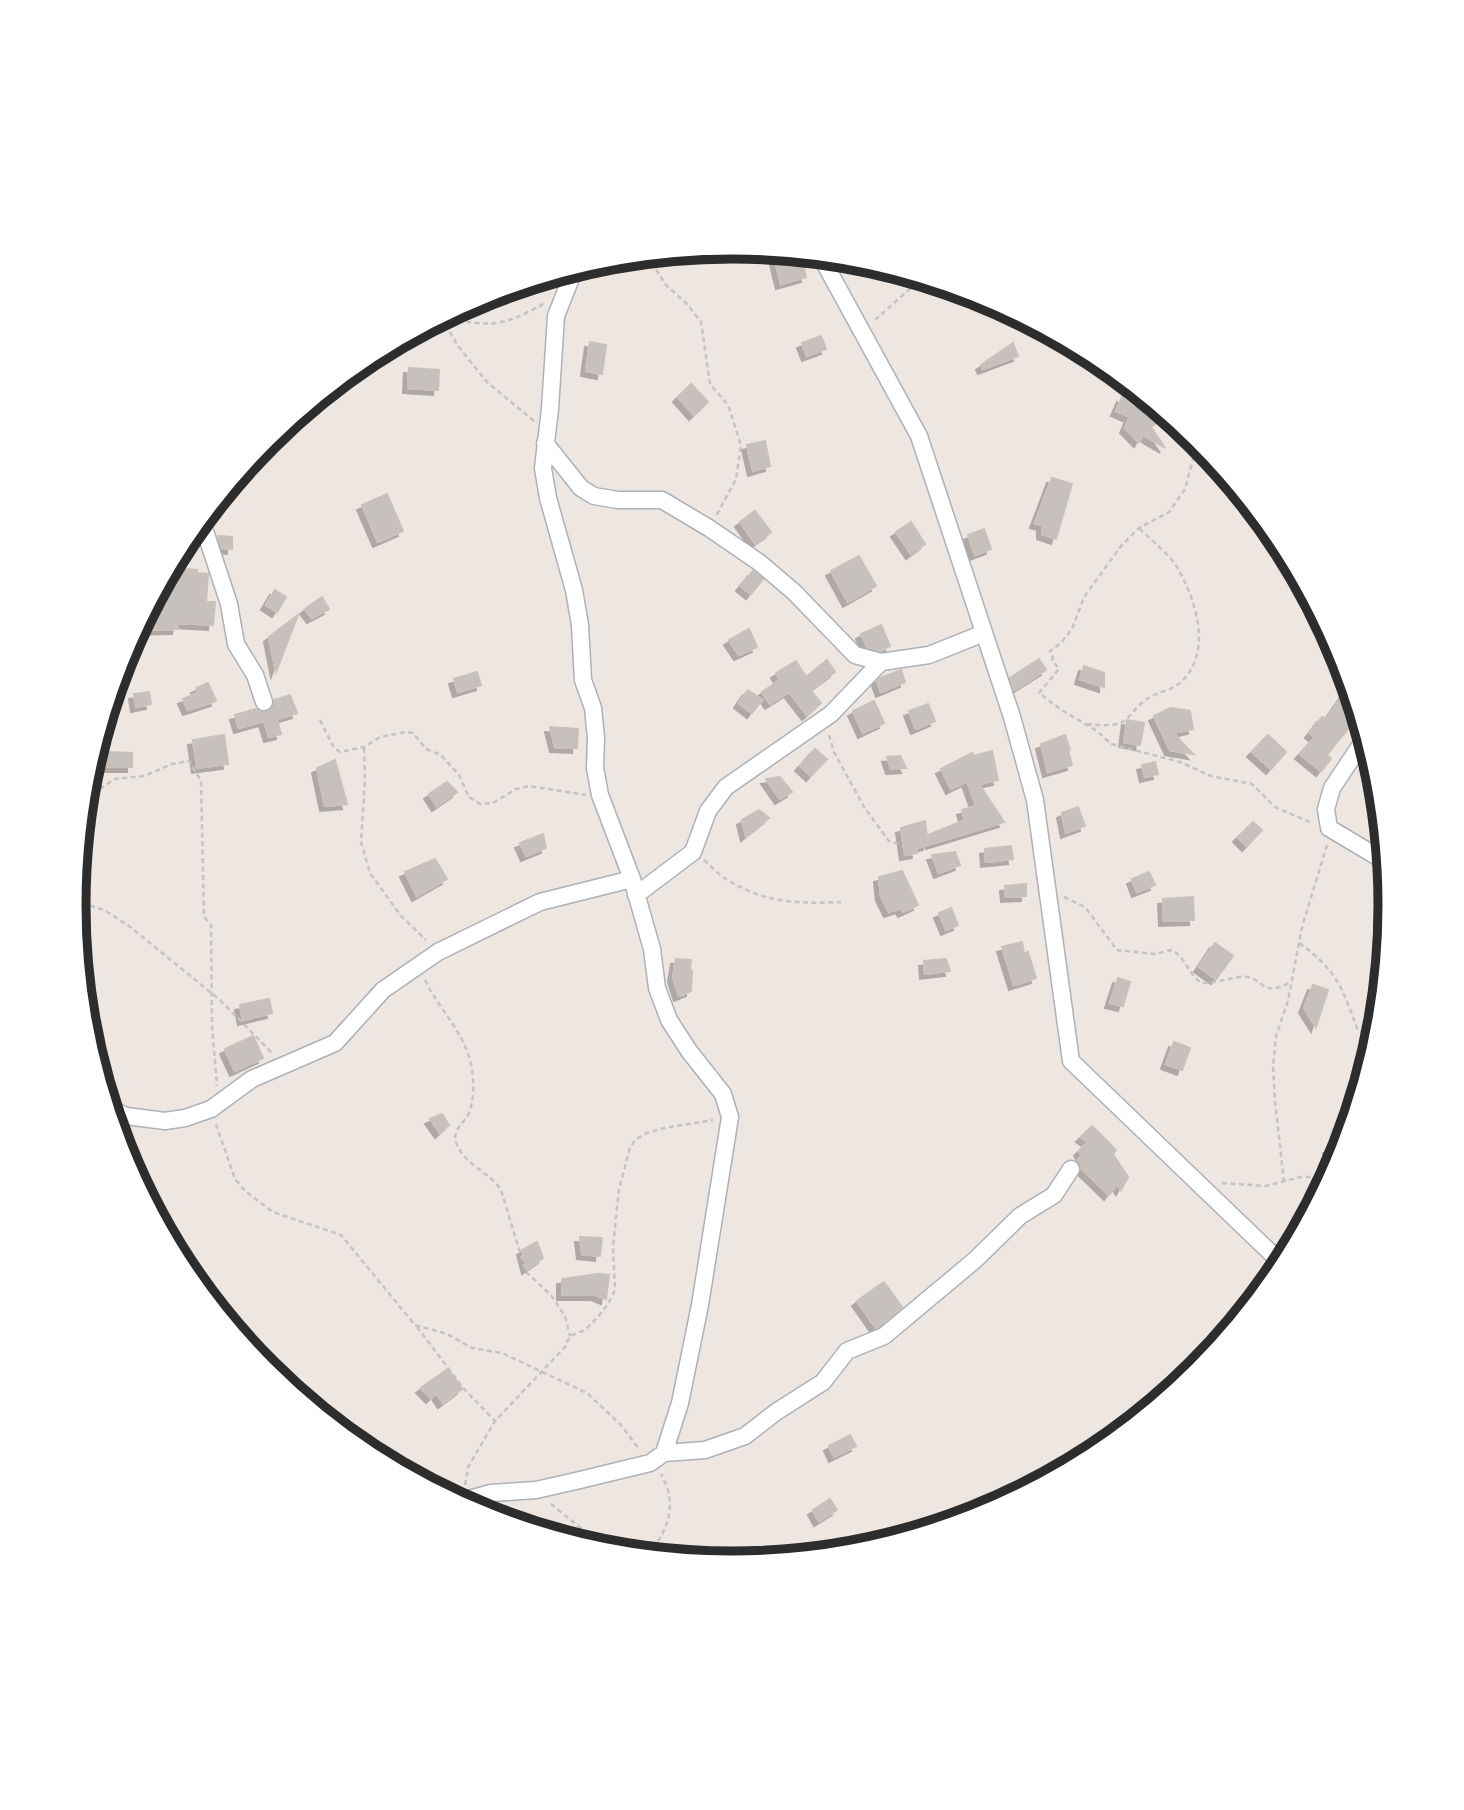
<svg xmlns="http://www.w3.org/2000/svg" width="1464" height="1810" viewBox="0 0 1464 1810" font-family="Mulish,sans-serif">
<defs>
<filter id="shadow"><feDropShadow dx="-5" dy="5" stdDeviation="0" flood-color="#0004"/></filter>
</defs>
<rect width="100%" height="100%" fill="#ede6e1"/>
<path fill="#c6c1bc" stroke="#c9c1ba" stroke-width="2" filter="url(#shadow)" d="M 800,253 L 806,277 L 781,284 L 775,260 Z
M 821,336 L 826,349 L 807,356 L 802,343 Z
M 590,342 L 606,345 L 602,374 L 586,371 Z
M 1013,343 L 1018,356 L 983,369 L 981,365 Z
M 409,368 L 439,370 L 438,390 L 408,388 Z
M 691,384 L 708,402 L 694,415 L 678,397 Z
M 1122,397 L 1134,407 L 1136,405 L 1155,424 L 1151,427 L 1165,448 L 1143,435 L 1139,442 L 1125,428 L 1130,417 L 1116,411 Z
M 765,441 L 770,466 L 753,471 L 747,445 Z
M 1052,478 L 1072,484 L 1056,539 L 1042,534 L 1042,525 L 1035,523 Z
M 387,494 L 403,531 L 378,542 L 362,505 Z
M 755,511 L 771,532 L 755,543 L 740,522 Z
M 911,522 L 925,544 L 911,554 L 896,532 Z
M 984,529 L 991,549 L 975,555 L 968,535 Z
M 218,536 L 232,537 L 232,549 L 222,548 Z
M 859,556 L 876,586 L 848,602 L 831,571 Z
M 171,568 L 197,570 L 196,573 L 208,574 L 206,602 L 215,602 L 213,625 L 178,623 L 177,629 L 136,630 L 152,599 L 168,599 Z
M 753,571 L 763,579 L 751,594 L 741,586 Z
M 275,590 L 286,597 L 277,612 L 266,605 Z
M 322,597 L 329,609 L 312,618 L 305,609 Z
M 298,615 L 276,672 L 269,637 Z
M 881,625 L 890,646 L 880,651 L 867,647 L 861,634 Z
M 749,629 L 757,647 L 739,655 L 729,640 Z
M 1039,659 L 1046,670 L 1014,690 L 1010,678 Z
M 827,660 L 835,672 L 810,690 L 821,703 L 807,715 L 789,692 L 770,704 L 762,692 L 780,680 L 776,673 L 796,661 L 806,677 Z
M 1084,666 L 1104,673 L 1104,687 L 1080,679 Z
M 901,670 L 905,682 L 881,692 L 877,681 L 880,678 Z
M 477,672 L 481,685 L 458,692 L 454,679 Z
M 208,683 L 216,701 L 188,710 L 183,699 L 198,693 L 196,688 Z
M 748,690 L 762,700 L 752,713 L 739,703 Z
M 1346,691 L 1354,697 L 1359,715 L 1327,755 L 1331,759 L 1321,771 L 1300,754 L 1315,737 L 1310,733 L 1322,717 L 1326,720 Z
M 149,692 L 151,704 L 136,707 L 134,694 Z
M 290,695 L 297,713 L 277,719 L 281,734 L 269,737 L 264,721 L 239,728 L 235,715 L 256,709 L 261,712 L 268,712 L 272,708 L 274,700 Z
M 874,701 L 884,723 L 863,733 L 853,711 Z
M 928,704 L 935,721 L 916,729 L 909,711 Z
M 1170,708 L 1190,711 L 1193,729 L 1173,733 L 1193,754 L 1170,750 L 1154,716 Z
M 1127,720 L 1144,723 L 1140,745 L 1124,742 Z
M 550,727 L 578,729 L 577,748 L 555,747 Z
M 224,735 L 228,764 L 197,768 L 193,740 Z
M 1065,735 L 1070,750 L 1068,751 L 1072,765 L 1048,772 L 1041,744 Z
M 1268,735 L 1286,752 L 1271,769 L 1252,752 Z
M 815,749 L 827,759 L 811,776 L 800,766 Z
M 992,751 L 998,780 L 979,784 L 1004,822 L 931,844 L 928,835 L 965,820 L 962,810 L 976,806 L 967,781 L 951,789 L 941,769 L 972,753 L 973,756 Z
M 106,752 L 132,753 L 132,767 L 106,767 Z
M 900,756 L 906,768 L 891,769 L 887,757 Z
M 335,760 L 347,804 L 325,806 L 317,768 Z
M 1155,762 L 1158,774 L 1145,777 L 1142,765 Z
M 780,777 L 792,792 L 780,799 L 766,779 Z
M 447,782 L 457,792 L 437,806 L 429,794 Z
M 1078,807 L 1085,826 L 1066,833 L 1062,813 Z
M 759,810 L 769,818 L 746,836 L 742,820 Z
M 925,821 L 928,845 L 916,848 L 917,853 L 905,855 L 901,828 Z
M 1253,822 L 1262,830 L 1247,846 L 1238,837 Z
M 543,834 L 546,848 L 526,856 L 520,843 Z
M 1011,846 L 1013,859 L 986,862 L 985,849 Z
M 955,852 L 960,865 L 939,873 L 932,855 Z
M 435,859 L 447,879 L 417,896 L 405,872 Z
M 902,871 L 918,905 L 903,912 L 901,908 L 889,912 L 881,896 L 879,877 Z
M 1149,872 L 1155,885 L 1137,892 L 1132,879 Z
M 1026,884 L 1026,896 L 1006,897 L 1005,886 Z
M 1193,897 L 1194,920 L 1164,921 L 1163,899 Z
M 951,908 L 958,925 L 946,930 L 939,913 Z
M 1022,942 L 1024,954 L 1028,952 L 1036,978 L 1014,985 L 1002,947 Z
M 1215,943 L 1233,956 L 1216,979 L 1199,967 Z
M 676,959 L 691,960 L 690,971 L 692,971 L 691,991 L 679,996 L 673,977 Z
M 946,959 L 950,971 L 925,974 L 924,961 Z
M 1118,978 L 1130,982 L 1123,1006 L 1110,1003 Z
M 1313,985 L 1328,990 L 1316,1027 L 1304,1008 Z
M 269,999 L 272,1013 L 243,1020 L 240,1005 Z
M 253,1036 L 263,1058 L 235,1071 L 225,1049 Z
M 1174,1042 L 1190,1048 L 1182,1070 L 1166,1064 Z
M 442,1114 L 449,1125 L 440,1133 L 430,1119 Z
M 1092,1126 L 1116,1150 L 1113,1154 L 1128,1177 L 1121,1190 L 1117,1184 L 1109,1195 L 1081,1168 L 1077,1161 L 1082,1156 L 1079,1151 L 1088,1142 L 1081,1137 Z
M 1344,1146 L 1340,1157 L 1331,1175 L 1328,1148 Z
M 580,1237 L 602,1238 L 600,1256 L 582,1254 Z
M 537,1242 L 543,1258 L 527,1269 L 522,1250 Z
M 597,1274 L 609,1275 L 606,1299 L 596,1295 L 562,1295 L 562,1279 Z
M 884,1282 L 902,1307 L 876,1328 L 857,1301 Z
M 448,1369 L 462,1389 L 443,1403 L 436,1393 L 431,1398 L 421,1388 Z
M 850,1435 L 856,1446 L 834,1457 L 829,1446 Z
M 830,1499 L 837,1510 L 819,1521 L 813,1510 Z"/>
<g fill="none" stroke-linecap="round" stroke-linejoin="round">
<g stroke="#adb1b8" stroke-width="19">
<path id="minor" d="M 820,255 L 919,436 L 1012,717 L 1035,800 L 1071,1061 L 1274,1256 L 1281,1267
M 545,443 L 581,488 L 594,496 L 618,500 L 662,500 L 709,528 L 760,563 L 794,592 L 855,655 L 881,662
M 201,519 L 229,604 L 236,644 L 255,675 L 264,702
M 1366,737 L 1332,788 L 1326,809 L 1329,828 L 1386,862
M 636,895 L 693,852 L 708,811 L 726,787 L 831,714 L 881,662 L 929,655 L 984,633
M 109,1108 L 126,1116 L 165,1121 L 185,1118 L 211,1109 L 252,1079 L 335,1043 L 383,990 L 438,952 L 540,902 L 632,879
M 664,1453 L 705,1450 L 745,1436 L 776,1412 L 823,1382 L 847,1351 L 884,1336 L 975,1260 L 1020,1216 L 1054,1195 L 1071,1169
M 458,1502 L 491,1493 L 536,1490 L 580,1480 L 650,1463 L 664,1453 L 680,1403 L 700,1305 L 730,1117 L 723,1094 L 689,1051 L 669,1020 L 657,988 L 652,949 L 632,879 L 600,795 L 595,768 L 596,738 L 593,708 L 583,680 L 580,625 L 574,590 L 548,498 L 543,468 L 550,409 L 556,316 L 575,268"/>
</g>
<path stroke="#c4c4c4" stroke-width="2.5" stroke-dasharray="5 3.5" stroke-linecap="butt" d="M 647,255 L 666,285 L 688,305 L 701,322 L 710,384 L 728,405 L 741,445 L 736,479 L 716,516
M 441,317 L 458,346 L 487,382 L 534,421
M 441,317 C 491,327 500,328 545,303
M 875,320 L 922,278
M 1198,440 L 1185,489 L 1169,512 L 1139,528 L 1121,546 L 1084,597 L 1072,629 L 1061,643 L 1050,651 L 1053,658 L 1052,660 L 1059,669 L 1039,693 L 1060,709 L 1097,731 L 1111,744 L 1180,762 L 1211,776 L 1252,784 L 1275,807 L 1312,823
M 320,720 L 334,748 L 340,752 L 364,747 L 380,737 L 406,732 L 413,733 L 426,749 L 441,755 L 459,775 L 469,797 L 480,804 L 493,803 L 516,789 L 529,786 L 586,795
M 1087,724 C 1098,725 1114,727 1124,721 C 1132,715 1137,705 1147,699 C 1157,692 1173,690 1181,682 C 1213,652 1196,600 1177,567 C 1168,553 1151,540 1139,528
M 829,735 L 834,752 L 864,807 L 889,841 L 902,845
M 364,748 L 365,779 L 361,842 L 370,873 L 401,916 L 426,940
M 83,808 L 98,790 L 115,779 L 144,776 L 172,764 L 189,761 L 201,781 L 204,917 L 211,925 L 212,1026 L 217,1086
M 704,860 C 712,867 720,876 729,881 C 766,903 799,904 841,902
M 1064,897 L 1085,907 L 1117,950 L 1154,954 L 1172,950 C 1185,957 1188,973 1201,983 C 1215,983 1226,979 1240,977 C 1265,974 1258,1000 1291,982
M 74,900 L 104,910 L 129,926 L 220,1000 L 272,1053
M 1299,943 C 1337,970 1343,989 1358,1031 L 1378,1035
M 425,980 C 440,1011 467,1035 472,1070 C 474,1083 474,1100 469,1113 C 464,1124 450,1131 457,1145 C 466,1166 490,1172 501,1190 L 526,1272 L 551,1295 L 565,1316 L 570,1336
M 216,1124 L 235,1179 L 245,1191 L 273,1212 L 341,1235 L 415,1325 L 447,1334 L 472,1348 L 502,1353 L 587,1393 L 621,1425 L 639,1449
M 1284,1182 L 1275,1101 L 1273,1066 L 1276,1036 L 1288,1001 L 1302,927 L 1327,845
M 1222,1183 L 1266,1186 L 1300,1177 L 1330,1177
M 417,1327 L 464,1389 L 495,1421
M 465,1485 L 468,1467 L 495,1421 L 565,1347 L 570,1336 L 585,1330 L 597,1318 L 608,1304 L 615,1290 L 613,1246 L 619,1189 L 630,1148 L 635,1140 L 647,1133 L 664,1128 L 713,1120
M 551,1504 L 603,1546 L 618,1551 L 649,1552 C 663,1538 673,1516 669,1495 C 668,1488 664,1480 661,1474"/>
<use href="#minor" stroke="#fff" stroke-width="16"/>
</g>
<path d="M0 0H1464V1810H0ZM86 905a646 646 0 1 1 1292 0a646 646 0 1 1-1292 0Z" fill="#fff" fill-rule="evenodd"/>
<path fill="none" stroke="#2d2d2d" stroke-width="9" d="M86 905a646 646 0 1 1 1292 0a646 646 0 1 1-1292 0Z"/>
</svg>
